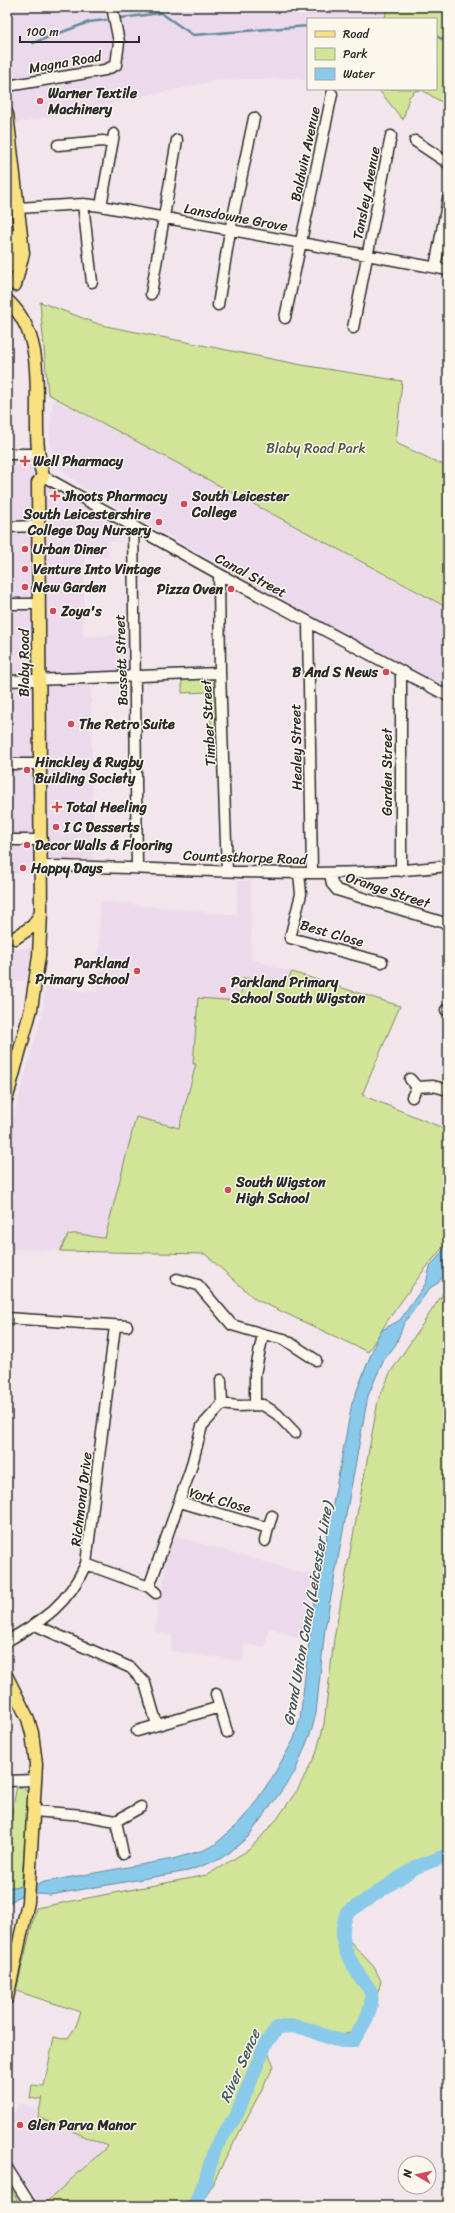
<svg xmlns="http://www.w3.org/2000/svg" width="455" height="2213" viewBox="0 0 455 2213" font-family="Sriracha,sans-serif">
<rect width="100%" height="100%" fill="#f2e6ec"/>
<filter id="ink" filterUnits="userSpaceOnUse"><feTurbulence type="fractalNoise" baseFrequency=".025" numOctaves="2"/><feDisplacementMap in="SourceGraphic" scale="8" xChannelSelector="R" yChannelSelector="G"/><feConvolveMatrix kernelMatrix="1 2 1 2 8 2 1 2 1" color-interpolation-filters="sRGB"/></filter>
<g filter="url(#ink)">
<path fill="#ecdaec" d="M 7,7 L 387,7 L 386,19 L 308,19 L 308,81 L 291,78 L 220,80 L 14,124 L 7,78 Z
M 53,399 L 235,492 L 420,595 L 448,608 L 448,688 L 261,588 L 81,486 L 54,463 L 49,430 Z
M 7,454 L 38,454 L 43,476 L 133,524 L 129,535 L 108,542 L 109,557 L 85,557 L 83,636 L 133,634 L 135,677 L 91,679 L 93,873 L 52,872 L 7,874 Z
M 238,881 L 251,881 L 251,959 L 400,1006 L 362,1095 L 448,1130 L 448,1241 L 421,1274 L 388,1320 L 368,1352 L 255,1299 L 205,1254 L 7,1249 L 7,1139 L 42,1015 L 45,987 L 97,992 L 100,901 L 236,915 Z
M 32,948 L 26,981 L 7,981 L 7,949 Z
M 175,1536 L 317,1577 L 305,1641 L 269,1627 L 265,1648 L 245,1644 L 243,1661 L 170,1651 L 173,1635 L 155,1632 L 159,1597 L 162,1597 L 167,1556 Z
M 18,2103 L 40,2110 L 39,2117 L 108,2146 L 42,2206 L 7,2157 L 7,2114 L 9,2114 L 10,2111 L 15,2112 Z"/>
<path fill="#d1e498" stroke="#7e8862" d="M 387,7 L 448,7 L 448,106 L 422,90 L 415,91 L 409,97 L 403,120 L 378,89 L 436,89 L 436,19 L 385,19 Z
M 40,302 L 101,325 L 302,365 L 402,381 L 396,443 L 448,467 L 448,608 L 48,394 Z
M 221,676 L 221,730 L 211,730 L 210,692 L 182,693 L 182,677 Z
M 292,972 L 400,1006 L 362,1095 L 448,1130 L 448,1241 L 421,1274 L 388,1320 L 368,1352 L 255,1299 L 205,1254 L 60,1251 L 68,1235 C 79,1231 93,1238 105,1238 L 136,1117 L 179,1128 L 196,1064 L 193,1064 L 198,998 L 240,1001 L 243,978 L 287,980 Z
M 448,1286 L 448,1853 L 418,1865 L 403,1879 L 384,1884 L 362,1899 L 352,1911 L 348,1925 L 347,1938 L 374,1967 L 381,1981 C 373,2012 365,2039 327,2035 C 317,2033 305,2027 295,2024 L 284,2028 L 268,2052 L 274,2066 L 201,2206 L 42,2206 L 108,2146 L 38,2117 L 42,2097 L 41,2100 L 30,2098 L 32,2085 L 44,2086 L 54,2037 L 62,2039 L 68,2038 L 76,2026 L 81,2012 L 16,1991 L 36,1908 L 207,1875 L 250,1849 L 277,1819 L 298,1789 L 316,1754 L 324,1724 L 334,1639 L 378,1401 L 390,1373 Z
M 17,1786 L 26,1790 L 29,1797 L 22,1878 L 21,1886 L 7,1888 L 7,1837 Z
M 7,2187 L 13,2192 L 17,2199 L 11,2206 L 7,2206 Z"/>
<path fill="#89c9ea" stroke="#638a9e" d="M 448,1244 L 448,1269 L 438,1283 L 430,1288 L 404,1323 L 396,1344 L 384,1360 L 376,1377 L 368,1396 L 325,1629 L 316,1713 L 312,1729 L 295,1772 L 248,1837 L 229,1853 L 218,1860 L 188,1871 L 50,1895 C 41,1894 26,1893 18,1897 C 14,1900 12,1902 7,1903 L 7,1888 C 19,1885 33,1889 44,1882 L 173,1859 L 204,1850 L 214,1845 L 234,1828 L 250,1810 L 273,1776 L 294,1739 L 300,1719 L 313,1610 L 352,1403 L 378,1336 L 382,1330 L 400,1320 L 426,1283 L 430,1267 Z"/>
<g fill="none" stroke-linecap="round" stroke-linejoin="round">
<path stroke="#638a9e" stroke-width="2.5" d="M 121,18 L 161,13 L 193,35 L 308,26
M 436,36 L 448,42
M 33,43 L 89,22 L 106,20"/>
<path stroke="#89c9ea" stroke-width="14" d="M 194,2206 L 205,2182 L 215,2148 L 237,2114 L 266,2043 L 277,2028 C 309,2020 322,2043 353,2041 C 362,2027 374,2010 371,1993 C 370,1988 364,1982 361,1978 C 346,1956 337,1938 347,1913 L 416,1867 L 448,1855"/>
<g stroke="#2b2b2b" stroke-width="13">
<path id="minor" d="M 7,86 L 105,70 L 116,65 L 119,42 L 112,7
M 415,141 L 448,163
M 58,145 L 103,141 L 112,143
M 83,204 L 92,282
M 101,206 L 114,134
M 18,208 L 83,204 L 101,206 L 448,270
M 435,267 L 448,199
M 151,294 L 177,140
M 218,305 L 230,231 L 254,118
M 285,318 L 332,94
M 353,328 L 391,136
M 7,454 L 38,454
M 43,476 L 219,574 L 448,696
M 133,524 L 137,867
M 7,527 L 38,526
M 219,574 L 220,673 L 227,871
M 7,604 L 39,604
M 308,622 L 312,873
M 401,672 L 401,871
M 7,681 L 220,673
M 7,764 L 39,764
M 7,840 L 42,840
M 42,866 C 177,867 313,881 448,866
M 299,873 L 301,894 L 290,938 L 382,962
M 330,873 L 332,884 L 337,890 L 448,924
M 446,1010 L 448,1011
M 410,1079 L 417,1087 L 412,1097
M 417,1087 L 433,1086 L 448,1090
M 177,1279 L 198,1285 L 232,1325 L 263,1334 L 255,1374 L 255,1404
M 7,1318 L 127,1326
M 263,1334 L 284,1339 L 316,1360
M 221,1380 L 222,1404
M 180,1502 L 268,1528 L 265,1541
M 268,1528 L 272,1516
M 86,1564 L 149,1587 L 156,1593
M 149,1587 L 191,1468 L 202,1426 L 222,1404 L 238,1406 L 263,1405 L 277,1414 L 295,1433
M 35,1625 L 131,1668 L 145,1683 L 157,1725
M 7,1641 C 44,1620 68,1604 86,1564 L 115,1326
M 216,1694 L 227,1732
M 137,1731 L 220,1707
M 7,1781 L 35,1780
M 34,1811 L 83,1815 L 116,1821 L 123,1854
M 116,1821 L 141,1807
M 7,2168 L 31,2206"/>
</g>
<g stroke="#2b2b2b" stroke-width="15">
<path id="major" d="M 7,114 L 23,253 L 15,285
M 7,268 L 13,256 L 17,234
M 15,938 L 33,926 L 41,913
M 7,1097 L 31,1009 L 39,956 L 41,912 L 38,483 L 43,476 C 26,420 55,347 9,302
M 7,1677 L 28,1719 L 32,1733 L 36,1764 L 28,1902 L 7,1998"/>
</g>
<use href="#minor" stroke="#fbf7ec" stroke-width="10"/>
<use href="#major" stroke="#f9e181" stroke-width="12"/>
</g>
</g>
<g fill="#d1495b" stroke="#fbf7ec" stroke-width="1.5">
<circle cx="40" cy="101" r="4"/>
<path d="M23 455h4v4h4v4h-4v4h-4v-4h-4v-4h4z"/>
<path d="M53 490h4v4h4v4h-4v4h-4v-4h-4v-4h4z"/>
<circle cx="184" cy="504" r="4"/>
<circle cx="159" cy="522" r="4"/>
<circle cx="25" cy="549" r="4"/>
<circle cx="25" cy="569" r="4"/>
<circle cx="25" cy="587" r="4"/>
<circle cx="231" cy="589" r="4"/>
<circle cx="53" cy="611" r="4"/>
<circle cx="386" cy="672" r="4"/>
<circle cx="71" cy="724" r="4"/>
<circle cx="27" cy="770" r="4"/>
<path d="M55 801h4v4h4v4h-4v4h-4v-4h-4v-4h4z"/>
<circle cx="56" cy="827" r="4"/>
<circle cx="27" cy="845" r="4"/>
<circle cx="23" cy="868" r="4"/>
<circle cx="137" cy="971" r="4"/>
<circle cx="223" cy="990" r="4"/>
<circle cx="228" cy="1190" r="4"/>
<circle cx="20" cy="2125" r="4"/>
</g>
<g text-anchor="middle" stroke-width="3" stroke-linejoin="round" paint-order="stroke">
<g font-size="14" fill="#2b2b2b" stroke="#fbf7ec">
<text transform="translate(65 62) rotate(-10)" y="5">Magna Road</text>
<text transform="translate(305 154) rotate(-78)" y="5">Baldwin Avenue</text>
<text transform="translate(366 193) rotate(-79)" y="5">Tansley Avenue</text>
<text transform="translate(236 217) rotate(10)" y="5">Lansdowne Grove</text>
<text transform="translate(251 575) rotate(28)" y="5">Canal Street</text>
<text transform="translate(121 660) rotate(-92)" y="5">Bassett Street</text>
<text transform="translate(24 663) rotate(-90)" y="5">Blaby Road</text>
<text transform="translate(208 723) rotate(-93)" y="5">Timber Street</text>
<text transform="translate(296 747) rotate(-91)" y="5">Healey Street</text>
<text transform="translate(387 772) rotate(-90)" y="5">Garden Street</text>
<text transform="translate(245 857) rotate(2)" y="5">Countesthorpe Road</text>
<text transform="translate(388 890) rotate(18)" y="5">Orange Street</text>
<text transform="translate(332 933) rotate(16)" y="5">Best Close</text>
<text transform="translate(81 1499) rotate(-83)" y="5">Richmond Drive</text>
<text transform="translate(220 1500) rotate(15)" y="5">York Close</text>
</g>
<g font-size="14" font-weight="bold" fill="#2b2b2b" stroke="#fbf7ec" text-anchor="start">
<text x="48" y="98">Warner Textile<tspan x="48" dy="16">Machinery</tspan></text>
<text x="33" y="466">Well Pharmacy</text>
<text x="63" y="501">Jhoots Pharmacy</text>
<text x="192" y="501">South Leicester<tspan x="192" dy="16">College</tspan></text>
<text x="151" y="519" text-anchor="end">South Leicestershire<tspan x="151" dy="16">College Day Nursery</tspan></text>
<text x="33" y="554">Urban Diner</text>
<text x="33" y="574">Venture Into Vintage</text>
<text x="33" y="592">New Garden</text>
<text x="223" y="594" text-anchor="end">Pizza Oven</text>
<text x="61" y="616">Zoya's</text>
<text x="378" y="677" text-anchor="end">B And S News</text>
<text x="79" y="729">The Retro Suite</text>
<text x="35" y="767">Hinckley &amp; Rugby<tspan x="35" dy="16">Building Society</tspan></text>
<text x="66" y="812">Total Heeling</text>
<text x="64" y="832">I C Desserts</text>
<text x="35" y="850">Decor Walls &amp; Flooring</text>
<text x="31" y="873">Happy Days</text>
<text x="129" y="968" text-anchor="end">Parkland<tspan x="129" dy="16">Primary School</tspan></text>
<text x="231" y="987">Parkland Primary<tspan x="231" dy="16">School South Wigston</tspan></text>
<text x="236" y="1187">South Wigston<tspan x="236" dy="16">High School</tspan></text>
<text x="28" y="2130">Glen Parva Manor</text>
</g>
<g font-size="14" fill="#545946" stroke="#fbf7ec">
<text x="316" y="453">Blaby Road Park</text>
</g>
<g font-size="15" font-style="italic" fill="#475a64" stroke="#fbf7ec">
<text transform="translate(308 1614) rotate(-80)" y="5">Grand Union Canal (Leicester Line)</text>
<text transform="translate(240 2066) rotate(-66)" y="5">River Sence</text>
</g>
</g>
<rect width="455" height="2213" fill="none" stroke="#fbf7ec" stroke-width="24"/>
<rect x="12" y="12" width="431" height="2189" fill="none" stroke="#2b2b2b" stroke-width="1.5" filter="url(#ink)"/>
<rect x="307" y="18" width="130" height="72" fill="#fbf7ec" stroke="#a8a59f"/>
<rect x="315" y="31" width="20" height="6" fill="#f9e181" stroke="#a8a59f"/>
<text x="343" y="38" font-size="12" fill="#2b2b2b">Road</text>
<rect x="315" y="48" width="20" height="12" fill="#d1e498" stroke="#a8a59f"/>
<text x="343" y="58" font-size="12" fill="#2b2b2b">Park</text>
<rect x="315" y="68" width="20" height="12" fill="#89c9ea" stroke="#a8a59f"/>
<text x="343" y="78" font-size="12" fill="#2b2b2b">Water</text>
<g transform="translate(417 2175) rotate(279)"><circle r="19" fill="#fbf7ec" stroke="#a8a59f"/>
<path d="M0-3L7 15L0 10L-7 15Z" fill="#d1495b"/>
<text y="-6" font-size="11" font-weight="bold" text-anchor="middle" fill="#2b2b2b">N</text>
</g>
<path d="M20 36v6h119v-6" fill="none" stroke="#2b2b2b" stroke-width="2"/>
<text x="26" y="36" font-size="12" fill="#2b2b2b" stroke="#fbf7ec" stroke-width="3" paint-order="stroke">100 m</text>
</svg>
